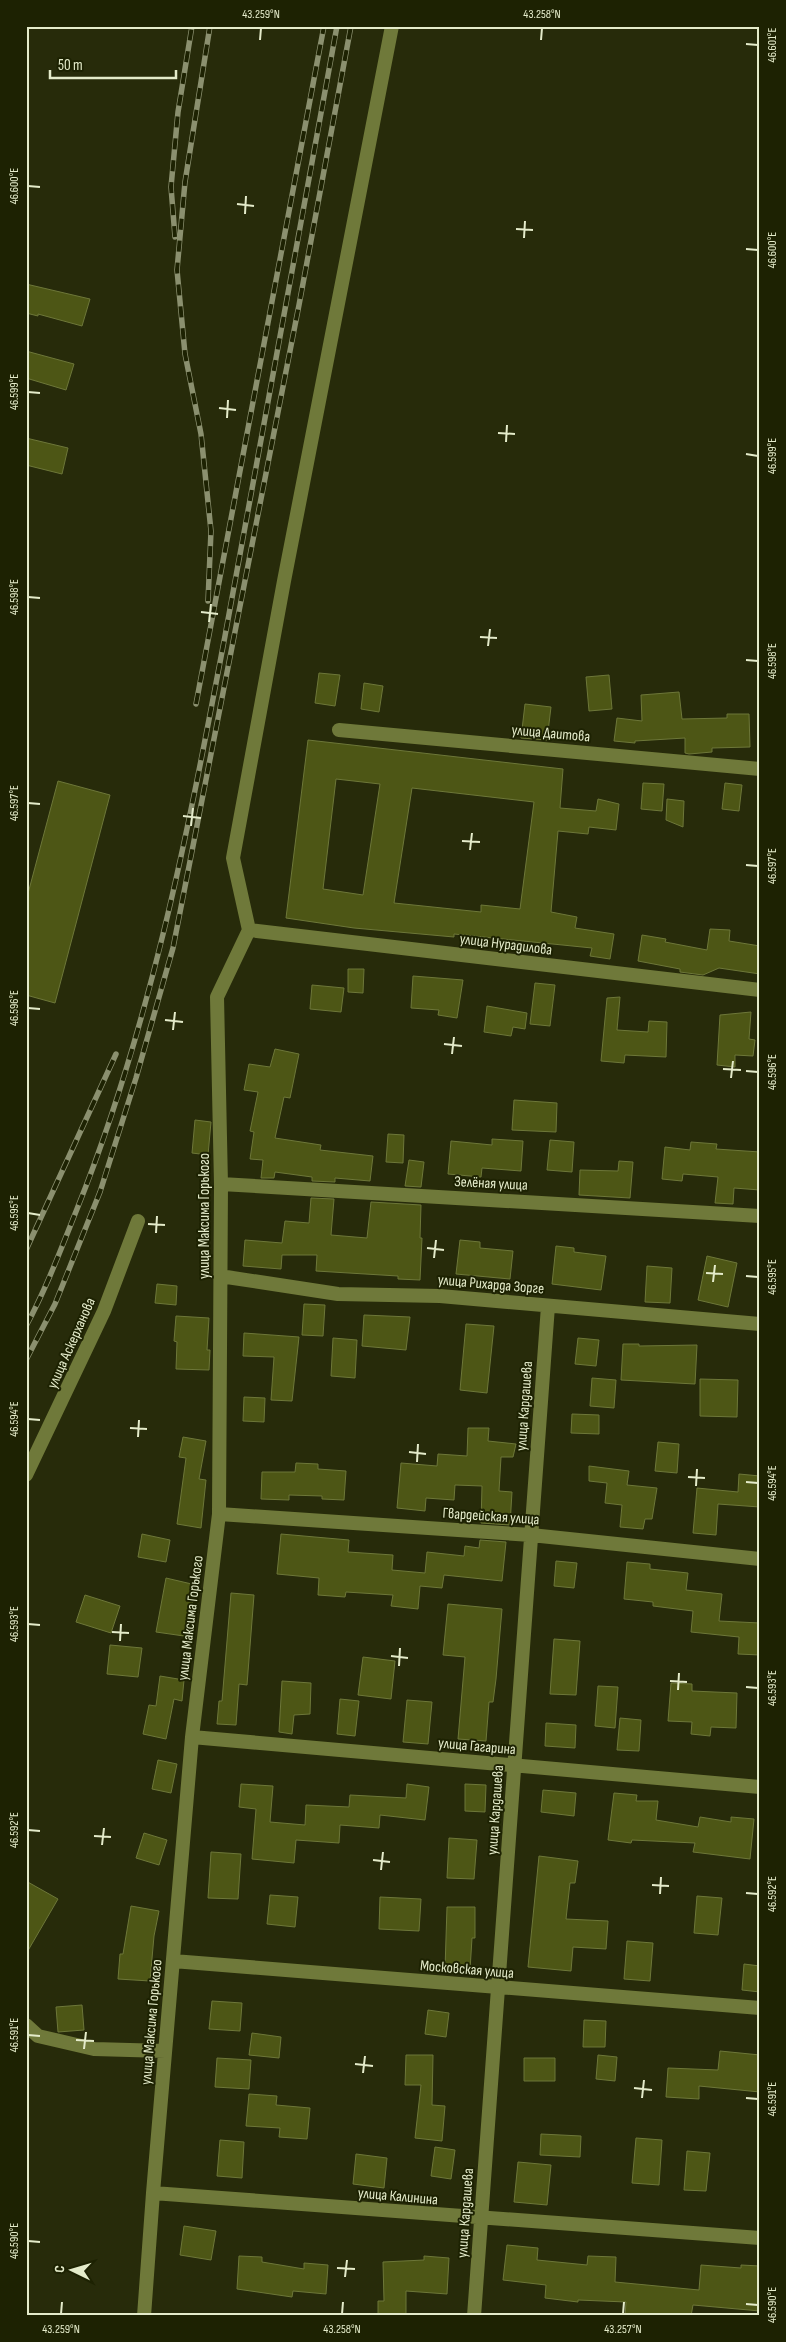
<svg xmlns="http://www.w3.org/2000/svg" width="786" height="2342" viewBox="0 0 786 2342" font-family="'Sofia Sans Condensed',sans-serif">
<rect width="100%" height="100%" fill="#272b0a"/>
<path fill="#4d5615" stroke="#6d7739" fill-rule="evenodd" d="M 26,284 L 90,299 L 82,326 L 38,314 L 38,316 L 26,313 Z
M 26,351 L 74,364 L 66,390 L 26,378 Z
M 26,438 L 68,448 L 62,474 L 26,465 Z
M 319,673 L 340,675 L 335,706 L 315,703 Z
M 609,675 L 612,709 L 589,711 L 586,677 Z
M 364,683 L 383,686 L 379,712 L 361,709 Z
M 679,692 L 682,719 L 727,718 L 727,714 L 749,714 L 750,747 L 712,748 L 712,752 L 689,754 L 685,753 L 685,738 L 635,741 L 635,743 L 614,741 L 617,718 L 642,721 L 641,695 Z
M 525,704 L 551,707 L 547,740 L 521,738 Z
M 308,740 L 563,769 L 560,808 L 596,811 L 598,799 L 619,804 L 616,830 L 589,827 L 588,834 L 558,831 L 551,912 L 577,917 L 575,928 L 614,934 L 610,959 L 590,956 L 592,948 L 454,934 L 454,937 L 354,928 L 286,918 ZM 336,779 L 380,784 L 363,895 L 323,889 ZM 412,788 L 534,802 L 520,909 L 481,905 L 481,912 L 394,903 Z
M 58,781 L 110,795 L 55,1003 L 26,995 L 26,901 Z
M 643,783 L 664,784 L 662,811 L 641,809 Z
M 725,783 L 742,785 L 739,811 L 722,809 Z
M 667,799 L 684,801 L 683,827 L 666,820 Z
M 710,929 L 730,930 L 729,941 L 760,946 L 760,974 L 719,968 L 703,975 L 680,972 L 680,969 L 638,961 L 642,935 L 666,939 L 665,942 L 707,950 Z
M 348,969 L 364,969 L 363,993 L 348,992 Z
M 413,976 L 463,980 L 457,1018 L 438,1015 L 439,1010 L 411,1008 Z
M 535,983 L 555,985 L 550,1026 L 530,1024 Z
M 312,985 L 344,988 L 341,1012 L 310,1009 Z
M 620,997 L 617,1030 L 648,1032 L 649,1021 L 667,1022 L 666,1057 L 625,1055 L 624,1063 L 601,1061 L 607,998 Z
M 487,1006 L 527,1013 L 525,1029 L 513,1027 L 511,1036 L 484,1032 Z
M 751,1012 L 749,1039 L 755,1040 L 753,1056 L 735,1055 L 735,1067 L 717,1065 L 720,1015 Z
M 275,1049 L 299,1054 L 290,1098 L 284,1097 L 275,1138 L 321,1145 L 320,1150 L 373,1156 L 370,1181 L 335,1178 L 335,1182 L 312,1181 L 312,1177 L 275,1172 L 274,1178 L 261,1178 L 263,1160 L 250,1159 L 254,1132 L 250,1131 L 258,1092 L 244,1090 L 249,1064 L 270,1067 Z
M 514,1100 L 557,1103 L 556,1132 L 512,1130 Z
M 195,1120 L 211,1122 L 208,1155 L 192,1153 Z
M 388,1134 L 404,1135 L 403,1163 L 386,1162 Z
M 492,1139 L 523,1141 L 521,1171 L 482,1168 L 481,1177 L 448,1174 L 451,1141 L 492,1145 Z
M 550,1140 L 574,1142 L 572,1172 L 547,1170 Z
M 691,1142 L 717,1144 L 716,1149 L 760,1152 L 760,1190 L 734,1188 L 733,1204 L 715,1203 L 718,1177 L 683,1174 L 682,1181 L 662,1179 L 665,1147 L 690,1150 Z
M 409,1160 L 424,1162 L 421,1187 L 405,1186 Z
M 619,1161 L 633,1162 L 630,1198 L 579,1195 L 580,1170 L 618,1171 Z
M 311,1198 L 334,1199 L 331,1235 L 367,1238 L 371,1202 L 421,1205 L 420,1238 L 422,1238 L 420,1280 L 398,1279 L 398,1276 L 316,1271 L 317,1255 L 282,1255 L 281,1269 L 243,1266 L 245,1240 L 282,1243 L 285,1221 L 309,1223 Z
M 460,1240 L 480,1242 L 480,1248 L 513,1251 L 510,1279 L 456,1274 Z
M 556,1246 L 574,1248 L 574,1252 L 606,1256 L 601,1290 L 552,1284 Z
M 707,1256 L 737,1263 L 728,1307 L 698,1300 Z
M 647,1266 L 672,1268 L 670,1303 L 645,1302 Z
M 157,1284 L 177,1286 L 176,1305 L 155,1303 Z
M 304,1304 L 325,1305 L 323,1336 L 302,1335 Z
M 364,1315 L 410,1317 L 406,1350 L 362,1346 Z
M 176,1316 L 209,1318 L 207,1350 L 210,1350 L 209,1370 L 176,1369 L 177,1342 L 174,1341 Z
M 466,1324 L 494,1326 L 487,1393 L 460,1390 Z
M 244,1333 L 299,1337 L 292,1401 L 271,1400 L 274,1357 L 243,1356 Z
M 333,1338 L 357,1340 L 355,1378 L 331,1376 Z
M 578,1338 L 599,1340 L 596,1366 L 575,1364 Z
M 623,1344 L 639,1344 L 639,1346 L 697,1345 L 695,1384 L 621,1380 Z
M 592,1378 L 616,1380 L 614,1408 L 590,1406 Z
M 700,1379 L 738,1380 L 737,1417 L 700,1416 Z
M 244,1397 L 265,1398 L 264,1422 L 243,1421 Z
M 572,1414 L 599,1415 L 599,1434 L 571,1433 Z
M 468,1428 L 489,1428 L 488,1441 L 516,1444 L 513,1457 L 501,1457 L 499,1491 L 512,1492 L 510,1525 L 481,1523 L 482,1486 L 455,1485 L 454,1500 L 426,1498 L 425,1511 L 397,1508 L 401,1463 L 437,1466 L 438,1454 L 467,1456 Z
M 183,1437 L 206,1441 L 199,1479 L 206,1480 L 201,1528 L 177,1524 L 186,1458 L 179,1457 Z
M 658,1442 L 679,1444 L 677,1473 L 655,1471 Z
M 296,1463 L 318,1464 L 318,1469 L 346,1471 L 344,1500 L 322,1499 L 322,1496 L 289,1495 L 289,1500 L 261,1499 L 262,1472 L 295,1472 Z
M 589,1466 L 629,1471 L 627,1485 L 657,1488 L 652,1519 L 645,1519 L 643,1529 L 620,1527 L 622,1505 L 605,1503 L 607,1483 L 589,1481 Z
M 739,1474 L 760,1476 L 760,1507 L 718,1504 L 716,1535 L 693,1533 L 697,1488 L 738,1492 Z
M 142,1534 L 170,1540 L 166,1562 L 138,1557 Z
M 281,1534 L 349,1540 L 348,1552 L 393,1555 L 392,1570 L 425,1573 L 427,1552 L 464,1556 L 465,1546 L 479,1548 L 480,1540 L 506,1542 L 502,1581 L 444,1575 L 442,1588 L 420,1586 L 418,1609 L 391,1606 L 393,1595 L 346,1592 L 345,1597 L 318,1595 L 319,1578 L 277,1574 Z
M 556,1561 L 577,1563 L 574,1588 L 554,1586 Z
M 627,1562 L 650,1564 L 650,1569 L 688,1573 L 686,1590 L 722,1594 L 719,1621 L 760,1623 L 760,1655 L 738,1654 L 739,1637 L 691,1632 L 693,1611 L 653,1606 L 653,1602 L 624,1599 Z
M 166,1578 L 196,1585 L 190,1614 L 195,1615 L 191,1637 L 156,1632 Z
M 231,1593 L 254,1595 L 247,1685 L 239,1684 L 236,1725 L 217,1724 L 219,1701 L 222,1701 Z
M 85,1595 L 120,1606 L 111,1633 L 76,1622 Z
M 448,1604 L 502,1609 L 496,1679 L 493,1702 L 489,1702 L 486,1741 L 458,1739 L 465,1657 L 443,1655 Z
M 554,1639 L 580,1641 L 576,1695 L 550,1694 Z
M 110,1645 L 142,1648 L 138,1677 L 107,1674 Z
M 363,1657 L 395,1661 L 391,1699 L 358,1695 Z
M 160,1676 L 184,1680 L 182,1701 L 174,1699 L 166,1739 L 143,1734 L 149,1705 L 156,1706 Z
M 282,1681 L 311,1683 L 310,1714 L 294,1715 L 292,1734 L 279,1732 Z
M 671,1683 L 692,1684 L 692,1691 L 737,1693 L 736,1728 L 711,1727 L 710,1736 L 691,1734 L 692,1722 L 668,1721 Z
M 598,1686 L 618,1687 L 615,1728 L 595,1726 Z
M 340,1699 L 359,1701 L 355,1736 L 337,1734 Z
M 407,1700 L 432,1702 L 428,1744 L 403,1742 Z
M 620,1718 L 641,1720 L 639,1751 L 617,1750 Z
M 546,1723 L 576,1725 L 575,1748 L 545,1746 Z
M 158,1760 L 177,1764 L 171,1793 L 152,1789 Z
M 241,1784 L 273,1786 L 270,1822 L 305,1825 L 306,1805 L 349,1807 L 350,1795 L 406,1798 L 407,1784 L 429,1787 L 425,1820 L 380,1815 L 379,1828 L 340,1825 L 339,1843 L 296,1840 L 294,1863 L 252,1859 L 256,1809 L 239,1807 Z
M 465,1784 L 486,1785 L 485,1812 L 465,1811 Z
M 543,1790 L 576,1793 L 574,1816 L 541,1812 Z
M 614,1793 L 637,1795 L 636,1801 L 658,1801 L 656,1820 L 698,1827 L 700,1817 L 731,1822 L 731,1817 L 754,1819 L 750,1859 L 693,1852 L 695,1843 L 632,1840 L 631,1843 L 608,1840 Z
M 144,1833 L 167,1840 L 159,1865 L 136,1858 Z
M 449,1838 L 477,1840 L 474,1879 L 447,1878 Z
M 211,1852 L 241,1854 L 238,1899 L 208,1898 Z
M 539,1856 L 578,1861 L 575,1883 L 570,1883 L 566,1919 L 608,1921 L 606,1949 L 573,1947 L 571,1971 L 528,1967 Z
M 26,1881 L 58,1899 L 26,1954 Z
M 270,1895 L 298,1897 L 295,1927 L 267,1924 Z
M 697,1896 L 722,1898 L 718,1935 L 694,1933 Z
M 380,1897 L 421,1899 L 419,1931 L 379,1929 Z
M 131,1906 L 159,1911 L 154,1936 L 150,1981 L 118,1979 L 120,1954 L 123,1954 Z
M 447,1907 L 475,1907 L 475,1938 L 472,1938 L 470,1970 L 445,1969 Z
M 627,1941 L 653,1943 L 650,1981 L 624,1979 Z
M 744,1964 L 760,1966 L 760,1992 L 742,1990 Z
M 212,2001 L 242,2003 L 240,2031 L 209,2029 Z
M 82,2005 L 84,2030 L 58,2032 L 56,2007 Z
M 428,2010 L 449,2013 L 446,2037 L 425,2034 Z
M 584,2020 L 606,2021 L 605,2047 L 583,2047 Z
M 252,2033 L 281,2037 L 279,2058 L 249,2055 Z
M 720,2051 L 760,2055 L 760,2092 L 699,2086 L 699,2099 L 666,2097 L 668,2068 L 718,2070 Z
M 406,2055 L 433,2055 L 432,2105 L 445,2106 L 442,2141 L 415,2138 L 421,2085 L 405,2085 Z
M 598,2055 L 617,2057 L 615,2081 L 596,2079 Z
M 217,2058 L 251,2060 L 249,2089 L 215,2087 Z
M 524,2058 L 555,2058 L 555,2081 L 524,2081 Z
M 249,2094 L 277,2096 L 276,2105 L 310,2108 L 307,2139 L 279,2137 L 280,2128 L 246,2126 Z
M 541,2134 L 581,2136 L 580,2157 L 540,2155 Z
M 636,2138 L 662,2140 L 659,2185 L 632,2183 Z
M 220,2140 L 244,2142 L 242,2178 L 217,2176 Z
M 435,2147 L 455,2150 L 451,2179 L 431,2176 Z
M 687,2151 L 710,2153 L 706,2191 L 684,2190 Z
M 356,2154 L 387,2158 L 384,2188 L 353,2184 Z
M 518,2162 L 551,2165 L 547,2205 L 514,2202 Z
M 184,2226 L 216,2231 L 211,2260 L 180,2255 Z
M 507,2245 L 538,2248 L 537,2260 L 587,2265 L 588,2256 L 616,2257 L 615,2282 L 699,2290 L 701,2265 L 741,2268 L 741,2265 L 760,2266 L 760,2311 L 693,2305 L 691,2316 L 625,2316 L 626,2302 L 578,2300 L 578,2302 L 545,2298 L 546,2285 L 503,2280 Z
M 239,2256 L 262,2257 L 262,2262 L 304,2269 L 304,2263 L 328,2265 L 326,2294 L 293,2291 L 292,2297 L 237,2289 Z
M 424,2256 L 449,2258 L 447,2294 L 406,2291 L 406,2316 L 378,2316 L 378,2301 L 384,2301 L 383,2262 L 424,2260 Z"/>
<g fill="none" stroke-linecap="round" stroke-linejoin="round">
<path stroke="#6f793a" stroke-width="14" d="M 339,730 L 760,769
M 249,930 L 233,858 L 284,581 L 392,26
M 249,930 L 760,990
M 221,1184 L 760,1216
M 220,1276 L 338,1294 L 440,1296 L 760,1324
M 26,1475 L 104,1311 L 138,1221
M 219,1514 L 531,1535 L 760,1559
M 192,1737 L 760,1787
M 173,1961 L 760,2008
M 26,2025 L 38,2036 L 94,2049 L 165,2051
M 153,2193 L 760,2238
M 144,2316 L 153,2193 L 192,1737 L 219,1514 L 221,1184 L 217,997 L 249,930
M 474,2316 L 548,1306"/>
<g stroke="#8b906f" stroke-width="5.5">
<path id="rail" d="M 175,237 L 171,187 L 178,112 L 192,26
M 208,601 L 211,531 L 201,434 L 185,354 L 177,270 L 185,182 L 210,26
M 196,704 L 324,26
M 26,1250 L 116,1054
M 26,1326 C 46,1289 61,1249 77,1209 C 151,1025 188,831 225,636 C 262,433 300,230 337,26
M 26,1360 L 55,1304 L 100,1192 L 136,1078 L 173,948 L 299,305 L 351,26"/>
</g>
<use href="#rail" stroke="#1d2202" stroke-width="4" stroke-dasharray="11" stroke-linecap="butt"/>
</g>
<path fill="none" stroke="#e4ebca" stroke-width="2" d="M 260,40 L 261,28M 541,40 L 542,28M 746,44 L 758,45M 28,186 L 40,187M 237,204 L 254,206M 245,214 L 246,196M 516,229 L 533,230M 524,238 L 525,221M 746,249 L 758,250M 28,392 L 40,393M 219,408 L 236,410M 227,418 L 228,400M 498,433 L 515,434M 506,442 L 507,425M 746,454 L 758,456M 28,597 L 40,598M 201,612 L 218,614M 209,622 L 211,604M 480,637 L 497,638M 488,646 L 490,629M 746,660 L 758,661M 28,803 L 40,804M 183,816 L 201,818M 191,826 L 193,808M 462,841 L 480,842M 470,850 L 472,833M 746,865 L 758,866M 28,1008 L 40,1009M 165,1020 L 183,1022M 173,1030 L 175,1012M 444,1044 L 462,1046M 452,1054 L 454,1037M 723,1069 L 741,1070M 746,1071 L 758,1072M 731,1078 L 733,1061M 28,1213 L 40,1215M 148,1224 L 165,1225M 156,1233 L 157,1216M 427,1248 L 444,1250M 434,1258 L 436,1240M 706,1273 L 723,1274M 746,1276 L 758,1277M 713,1282 L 715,1265M 28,1419 L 40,1420M 130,1428 L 147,1429M 138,1437 L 139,1420M 409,1452 L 426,1454M 417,1462 L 418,1444M 688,1477 L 705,1478M 746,1482 L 758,1483M 696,1486 L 697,1469M 28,1624 L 40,1625M 112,1632 L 129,1633M 120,1641 L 121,1624M 391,1656 L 408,1658M 399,1666 L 400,1648M 670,1681 L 687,1682M 746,1687 L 758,1688M 678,1690 L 679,1673M 28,1830 L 40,1831M 94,1836 L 111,1837M 102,1845 L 104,1828M 373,1860 L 390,1862M 381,1870 L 383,1852M 652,1885 L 669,1886M 746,1893 L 758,1894M 660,1894 L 661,1877M 28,2035 L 40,2036M 76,2040 L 94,2041M 84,2049 L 86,2032M 355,2064 L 373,2066M 363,2073 L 365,2056M 634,2088 L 652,2090M 642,2098 L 644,2080M 746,2098 L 758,2099M 28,2241 L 40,2242M 337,2268 L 355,2269M 345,2277 L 347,2260M 746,2304 L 758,2305M 61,2314 L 62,2302M 342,2314 L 343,2302M 623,2314 L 624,2302"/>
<g text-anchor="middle" stroke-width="4" stroke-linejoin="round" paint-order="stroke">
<g font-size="15" fill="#e4ebca" stroke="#1d2202">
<text transform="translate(551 733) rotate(5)" y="5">улица Даитова</text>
<text transform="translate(506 944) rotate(7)" y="5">улица Нурадилова</text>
<text transform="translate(491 1183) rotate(3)" y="5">Зелёная улица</text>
<text transform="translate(204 1216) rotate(-90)" y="5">улица Максима Горького</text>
<text transform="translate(491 1284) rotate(5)" y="5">улица Рихарда Зорге</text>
<text transform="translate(71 1343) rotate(-66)" y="5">улица Аскерханова</text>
<text transform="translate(524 1406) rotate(-86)" y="5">улица Кардашева</text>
<text transform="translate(491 1516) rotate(4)" y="5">Гвардейская улица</text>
<text transform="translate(190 1618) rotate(-83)" y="5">улица Максима Горького</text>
<text transform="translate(477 1746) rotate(5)" y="5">улица Гагарина</text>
<text transform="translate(495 1810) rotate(-86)" y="5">улица Кардашева</text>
<text transform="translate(467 1969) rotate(5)" y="5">Московская улица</text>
<text transform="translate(151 2022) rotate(-85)" y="5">улица Максима Горького</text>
<text transform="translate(398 2196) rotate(5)" y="5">улица Калинина</text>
<text transform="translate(465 2213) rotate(-86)" y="5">улица Кардашева</text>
</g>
</g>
<rect width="786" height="2342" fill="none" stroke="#1d2202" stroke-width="55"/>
<g transform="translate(72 2270) rotate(275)" stroke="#1d2202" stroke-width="4" paint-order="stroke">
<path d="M0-4L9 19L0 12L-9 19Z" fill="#e4ebca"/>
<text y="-8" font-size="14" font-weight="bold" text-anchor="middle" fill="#e4ebca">С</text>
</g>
<path d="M50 70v8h126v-8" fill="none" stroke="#e4ebca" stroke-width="2.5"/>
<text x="58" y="70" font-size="15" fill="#e4ebca" stroke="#1d2202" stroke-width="4" paint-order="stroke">50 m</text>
<rect x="28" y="28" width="730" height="2286" fill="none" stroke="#e4ebca" stroke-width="2"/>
<g font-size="12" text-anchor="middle" fill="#e4ebca">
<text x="261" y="18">43.259°N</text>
<text x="542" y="18">43.258°N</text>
<text transform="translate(772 45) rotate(-90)" y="4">46.601°E</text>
<text transform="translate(14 186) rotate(-90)" y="4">46.600°E</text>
<text transform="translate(772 250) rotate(-90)" y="4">46.600°E</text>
<text transform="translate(14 392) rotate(-90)" y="4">46.599°E</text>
<text transform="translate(772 456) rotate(-90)" y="4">46.599°E</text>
<text transform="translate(14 597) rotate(-90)" y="4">46.598°E</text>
<text transform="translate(772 661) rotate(-90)" y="4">46.598°E</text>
<text transform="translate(14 803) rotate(-90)" y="4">46.597°E</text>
<text transform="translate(772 866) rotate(-90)" y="4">46.597°E</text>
<text transform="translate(14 1008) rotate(-90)" y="4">46.596°E</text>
<text transform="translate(772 1072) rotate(-90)" y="4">46.596°E</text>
<text transform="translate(14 1213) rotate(-90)" y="4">46.595°E</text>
<text transform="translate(772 1277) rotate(-90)" y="4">46.595°E</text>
<text transform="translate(14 1419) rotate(-90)" y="4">46.594°E</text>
<text transform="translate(772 1483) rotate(-90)" y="4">46.594°E</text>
<text transform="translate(14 1624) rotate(-90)" y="4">46.593°E</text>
<text transform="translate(772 1688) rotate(-90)" y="4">46.593°E</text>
<text transform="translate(14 1830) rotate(-90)" y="4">46.592°E</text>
<text transform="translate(772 1894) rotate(-90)" y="4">46.592°E</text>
<text transform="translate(14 2035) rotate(-90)" y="4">46.591°E</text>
<text transform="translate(772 2099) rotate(-90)" y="4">46.591°E</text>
<text transform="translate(14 2241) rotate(-90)" y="4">46.590°E</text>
<text transform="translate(772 2305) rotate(-90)" y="4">46.590°E</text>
<text x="61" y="2333">43.259°N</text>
<text x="342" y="2333">43.258°N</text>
<text x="623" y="2333">43.257°N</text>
</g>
</svg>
